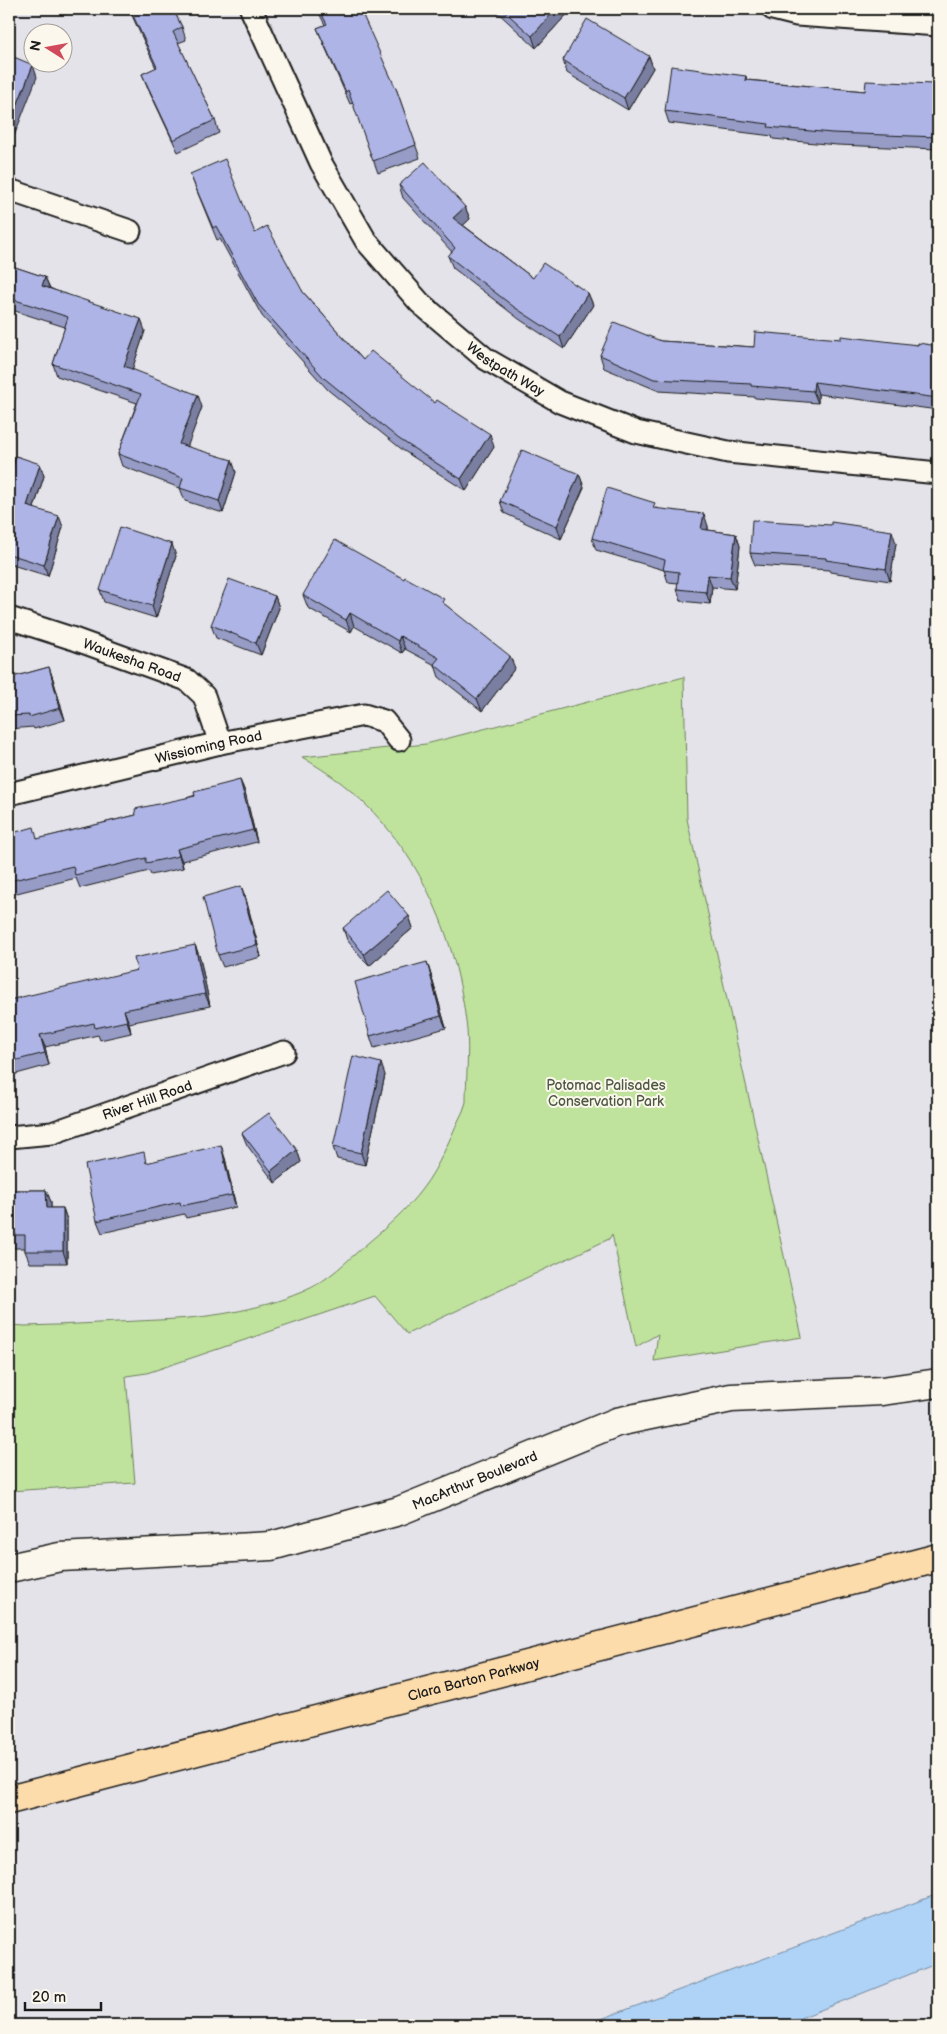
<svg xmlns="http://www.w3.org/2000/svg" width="947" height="2034" viewBox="0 0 947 2034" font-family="'Balsamiq Sans',sans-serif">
<rect width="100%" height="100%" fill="#e4e3ea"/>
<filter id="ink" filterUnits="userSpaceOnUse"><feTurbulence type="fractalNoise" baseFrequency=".02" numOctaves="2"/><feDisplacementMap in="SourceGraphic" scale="10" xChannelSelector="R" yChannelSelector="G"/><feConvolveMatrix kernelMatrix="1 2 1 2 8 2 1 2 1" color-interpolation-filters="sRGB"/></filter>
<g filter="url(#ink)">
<path fill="#bfe39d" stroke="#6e805c" d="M 684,677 L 687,819 L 802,1337 L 654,1361 L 658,1334 L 636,1347 L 612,1234 L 609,1239 L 407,1334 L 375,1296 L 147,1373 L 126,1376 L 135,1483 L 9,1491 L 9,1325 L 25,1326 C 69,1325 113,1322 158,1320 C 206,1318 257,1311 302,1292 C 329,1281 347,1260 369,1242 C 388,1226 407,1209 422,1189 C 440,1166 450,1137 463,1111 L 466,1102 C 466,1079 469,1053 467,1030 C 457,935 417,842 340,782 C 328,773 315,765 302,757 L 426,744 Z"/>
<path fill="#aed3f7" stroke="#748a9f" d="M 938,1894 L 938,1963 L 803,2017 L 781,2025 L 585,2025 Z"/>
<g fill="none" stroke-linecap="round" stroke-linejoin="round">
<g stroke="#1c1c1c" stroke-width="25">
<g id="minor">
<path id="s1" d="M 251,9 L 321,163 L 366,241 L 420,303 L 486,359 L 560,402 L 636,432 L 728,452 L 938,473"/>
<path d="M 773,9 L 797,15 L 938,25"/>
<path d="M 9,190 L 130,231"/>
<path id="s2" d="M 9,618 L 74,639 L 187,680 L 204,696 L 220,743"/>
<path id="s3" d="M 9,794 L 220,743 L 364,715 L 384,721 L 399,740"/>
<path id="s4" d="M 9,1137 L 52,1133 L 284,1052"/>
</g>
</g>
<g stroke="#1c1c1c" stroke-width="31">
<g id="secondary">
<path id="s5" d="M 9,1568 L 60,1557 L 271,1546 L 399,1511 L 617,1422 L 731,1398 L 882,1391 L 938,1383"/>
</g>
</g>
<g stroke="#1c1c1c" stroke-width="31">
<g id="trunk">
<path id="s6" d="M 9,1800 L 938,1558"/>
</g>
</g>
<use href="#minor" stroke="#fbf7ec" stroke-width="21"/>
<use href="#secondary" stroke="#fbf7ec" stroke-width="28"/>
<use href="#trunk" stroke="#fddcac" stroke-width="28"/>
</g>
<path fill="#969cc6" stroke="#1c1c1c" d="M 129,9 L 173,9 L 182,27 L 186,40 L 178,43 L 215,120 L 219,133 L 178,152 L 147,86 L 142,74 L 156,68 Z
M 317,9 L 358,9 L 397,91 L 420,158 L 378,173 L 353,103 L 350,104 L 322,40 L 317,28 L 325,25 Z
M 494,9 L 568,9 L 569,12 L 536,48 Z
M 649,56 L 653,68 L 628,110 L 567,73 L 563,60 Z
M 746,76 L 747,80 L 865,91 L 933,84 L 935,91 L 938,92 L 938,149 L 837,145 L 773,139 L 772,136 L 669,123 L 665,111 Z
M 190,174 L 255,233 L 303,292 L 363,360 L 435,403 L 494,447 L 466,491 L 404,451 L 328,390 L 262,316 L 220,239 L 217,240 Z
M 399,185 L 465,207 L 470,219 L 463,225 L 533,278 L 588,293 L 593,305 L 564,349 L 519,319 L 453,268 L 448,256 L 452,252 L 403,198 Z
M 9,265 L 45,277 L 50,288 L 145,331 L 132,369 L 202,407 L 187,446 L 236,472 L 223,513 L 185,501 L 180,488 L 122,466 L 118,454 L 137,403 L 57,376 L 53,364 L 65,327 L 9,309 Z
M 661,341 L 754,347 L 918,345 L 938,346 L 938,410 L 818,394 L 818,403 L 755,398 L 755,397 L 659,391 L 604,368 L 600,355 Z
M 40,464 L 44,476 L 34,508 L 63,527 L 48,576 L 9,564 L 9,480 Z
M 579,474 L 584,487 L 561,539 L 504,513 L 500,501 Z
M 656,508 L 708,526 L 708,530 L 736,534 L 740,546 L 735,589 L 712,587 L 710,604 L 681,601 L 677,589 L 678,583 L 668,582 L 664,570 L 596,550 L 592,538 Z
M 896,543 L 890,581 L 830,572 L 829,570 L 755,565 L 750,553 Z
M 176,556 L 156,618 L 104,602 L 100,590 Z
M 303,595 L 446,605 L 515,668 L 482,711 L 439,677 L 435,665 L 405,649 L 402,653 L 354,626 L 351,632 L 308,608 Z
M 275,596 L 279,608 L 261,655 L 216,638 L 211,625 Z
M 9,666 L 10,678 L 49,667 L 53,679 L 65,720 L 34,729 L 33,727 L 9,729 Z
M 240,780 L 245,792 L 257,842 L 182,861 L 183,868 L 151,875 L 149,871 L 80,888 L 76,878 L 9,895 L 9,834 L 38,839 L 136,815 Z
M 241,886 L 246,899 L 261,957 L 223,967 L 218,955 Z
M 409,916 L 413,928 L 369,966 L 347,940 L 343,928 Z
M 195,945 L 200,958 L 210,1006 L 129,1023 L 131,1033 L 100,1040 L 98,1035 L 45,1047 L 49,1065 L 9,1076 L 9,1018 L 137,970 Z
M 427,962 L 431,975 L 446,1028 L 374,1048 L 370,1036 Z
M 385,1075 L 365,1165 L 337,1159 L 333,1147 Z
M 242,1133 L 297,1150 L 301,1162 L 275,1183 L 247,1145 Z
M 225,1158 L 236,1207 L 186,1218 L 184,1214 L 102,1233 L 97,1221 L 147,1163 Z
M 9,1190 L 46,1190 L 51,1202 L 51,1208 L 63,1208 L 67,1220 L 67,1263 L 30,1263 L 25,1251 L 25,1248 L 9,1248 Z"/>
<path fill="#7a7fa1" stroke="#1c1c1c" d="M 556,9 L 568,9 L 569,12 L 536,48 L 532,36 Z
M 649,56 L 653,68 L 628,110 L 624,98 Z
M 33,65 L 37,77 L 11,144 L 9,137 L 9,126 Z
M 465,207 L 470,219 L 458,230 L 453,218 Z
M 45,277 L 50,289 L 42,286 Z
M 588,293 L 593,305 L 564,349 L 560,337 Z
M 141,319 L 145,331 L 129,379 L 124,366 Z
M 814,382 L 818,394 L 818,403 L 813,391 Z
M 198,395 L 202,407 L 184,456 L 179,444 Z
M 490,434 L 494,447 L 466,491 L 461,479 Z
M 232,460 L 236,472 L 223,513 L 219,501 Z
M 40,464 L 44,476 L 31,517 L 27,506 Z
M 579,474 L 584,487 L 561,539 L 557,526 Z
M 704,514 L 708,526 L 706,542 L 701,529 Z
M 59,516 L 63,527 L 48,576 L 44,565 Z
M 892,531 L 896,543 L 890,581 L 886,569 Z
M 736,534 L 740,546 L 735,589 L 730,577 Z
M 172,544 L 176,556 L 156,618 L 152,606 Z
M 708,575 L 712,587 L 710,604 L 706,592 Z
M 275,596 L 279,608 L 261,655 L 256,643 Z
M 350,613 L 354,626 L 351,632 L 346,620 Z
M 400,636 L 405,649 L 402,653 L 398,641 Z
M 510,656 L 515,668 L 482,711 L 477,699 Z
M 9,666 L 10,668 L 11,691 L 9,685 Z
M 49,667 L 53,679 L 65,720 L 60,708 Z
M 240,780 L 245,792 L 257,842 L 253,830 Z
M 177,849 L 182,861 L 183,868 L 179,856 Z
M 241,886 L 246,899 L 261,957 L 257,945 Z
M 409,916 L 413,928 L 369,966 L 364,954 Z
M 195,945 L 200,958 L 210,1006 L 205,994 Z
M 427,962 L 431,975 L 446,1028 L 441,1016 Z
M 124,1010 L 129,1023 L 131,1033 L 127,1021 Z
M 40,1035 L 45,1047 L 49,1065 L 45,1053 Z
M 381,1063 L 385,1075 L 365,1165 L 361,1153 Z
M 221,1145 L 225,1158 L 236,1207 L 232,1195 Z
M 297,1150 L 301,1162 L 275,1183 L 271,1171 Z
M 46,1190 L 51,1202 L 51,1220 L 47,1208 Z
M 63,1208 L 67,1220 L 67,1263 L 63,1251 Z"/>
<path fill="#aeb5e6" stroke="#1c1c1c" d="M 130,9 L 173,9 L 182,27 L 173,32 L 215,120 L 173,140 L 142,74 L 157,67 Z
M 319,9 L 360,9 L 397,91 L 416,145 L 373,161 L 348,90 L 346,92 L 317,28 L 327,24 Z
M 502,9 L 556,9 L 532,36 Z
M 587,19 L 649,56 L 624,98 L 563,60 Z
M 9,55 L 33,65 L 9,126 Z
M 671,66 L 746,76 L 745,80 L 865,91 L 866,81 L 933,84 L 932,91 L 938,92 L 938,137 L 832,133 L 768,127 L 769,124 L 665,111 Z
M 225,159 L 255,233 L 267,226 L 303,292 L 363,360 L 371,351 L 435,403 L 437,400 L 490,434 L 461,479 L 399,439 L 324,378 L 258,304 L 216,226 L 213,228 L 190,174 Z
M 425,162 L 465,207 L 453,218 L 533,278 L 543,263 L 588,293 L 560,337 L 514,307 L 448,256 L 455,248 L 399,185 Z
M 9,265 L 45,277 L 42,286 L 141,319 L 124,366 L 198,395 L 179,444 L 232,460 L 219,501 L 180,488 L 183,478 L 118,454 L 141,394 L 53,364 L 68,317 L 9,298 Z
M 614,322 L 661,341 L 754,347 L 755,332 L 841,339 L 841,336 L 918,345 L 918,343 L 938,346 L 938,398 L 814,382 L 813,391 L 751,386 L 751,384 L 654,379 L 600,355 Z
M 522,450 L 579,474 L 557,526 L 500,501 Z
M 16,456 L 40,464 L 27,506 L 59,516 L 44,565 L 9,554 L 9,480 Z
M 607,488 L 655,503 L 653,508 L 704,514 L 701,529 L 736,534 L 730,577 L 708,575 L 706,592 L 677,589 L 679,572 L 663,570 L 665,560 L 592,538 Z
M 752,520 L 831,525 L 831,522 L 892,531 L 886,569 L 826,560 L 826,558 L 750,553 Z
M 120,527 L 172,544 L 152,606 L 100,590 Z
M 335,540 L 404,579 L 405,577 L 444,599 L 442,602 L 510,656 L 477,699 L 434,664 L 439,658 L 400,636 L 398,641 L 350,613 L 346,620 L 303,595 Z
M 938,564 L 938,580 L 936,579 Z
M 229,579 L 275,596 L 256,643 L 211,625 Z
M 49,667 L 60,708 L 29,717 L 29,715 L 9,716 L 9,678 Z
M 240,780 L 253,830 L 177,849 L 179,856 L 146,863 L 146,858 L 75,875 L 73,866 L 9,881 L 9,834 L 34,827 L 37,839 L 136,815 L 135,809 L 195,796 L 194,792 Z
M 241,886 L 257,945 L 218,955 L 203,897 Z
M 387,890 L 409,916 L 364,954 L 343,928 Z
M 195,945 L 205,994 L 124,1010 L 127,1021 L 95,1028 L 94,1023 L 40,1035 L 45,1053 L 9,1062 L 9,1018 L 13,1017 L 9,1000 L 137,970 L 134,958 Z
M 427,962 L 441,1016 L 370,1036 L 355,982 Z
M 353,1056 L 381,1063 L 361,1153 L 333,1147 Z
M 269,1113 L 297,1150 L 271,1171 L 242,1133 Z
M 221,1145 L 232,1195 L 181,1206 L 180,1202 L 97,1221 L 85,1165 L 144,1152 L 146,1163 Z
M 9,1190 L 46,1190 L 47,1208 L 63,1208 L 63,1251 L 25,1251 L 25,1235 L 9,1235 Z"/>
</g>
<g text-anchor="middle" stroke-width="4" stroke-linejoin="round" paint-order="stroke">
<g font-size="14" fill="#1c1c1c" stroke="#fbf7ec">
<text dy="5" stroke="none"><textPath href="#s1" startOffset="450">Westpath Way</textPath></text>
<text dy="5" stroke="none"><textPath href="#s2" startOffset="130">Waukesha Road</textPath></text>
<text dy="5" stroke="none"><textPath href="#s3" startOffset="205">Wissioming Road</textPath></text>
<text dy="5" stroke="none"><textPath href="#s4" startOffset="144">River Hill Road</textPath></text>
<text dy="5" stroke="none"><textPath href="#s5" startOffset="478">MacArthur Boulevard</textPath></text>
<text dy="5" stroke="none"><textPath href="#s6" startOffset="480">Clara Barton Parkway</textPath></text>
</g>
<g font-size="14" fill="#4d5843" stroke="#fbf7ec">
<text x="606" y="1090">Potomac Palisades<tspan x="606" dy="16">Conservation Park</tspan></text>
</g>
</g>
<rect width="947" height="2034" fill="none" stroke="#fbf7ec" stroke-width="30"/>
<rect x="15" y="15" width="917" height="2004" fill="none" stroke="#1c1c1c" stroke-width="2" filter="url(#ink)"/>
<g transform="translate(48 48) rotate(281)"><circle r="24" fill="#fbf7ec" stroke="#a29f99"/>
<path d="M0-4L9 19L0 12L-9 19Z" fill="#d1495b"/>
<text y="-8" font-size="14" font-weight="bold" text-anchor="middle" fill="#1c1c1c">N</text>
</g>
<path d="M25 2002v8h76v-8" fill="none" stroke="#1c1c1c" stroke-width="2.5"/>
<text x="32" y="2002" font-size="15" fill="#1c1c1c" stroke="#fbf7ec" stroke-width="4" paint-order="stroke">20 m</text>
</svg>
